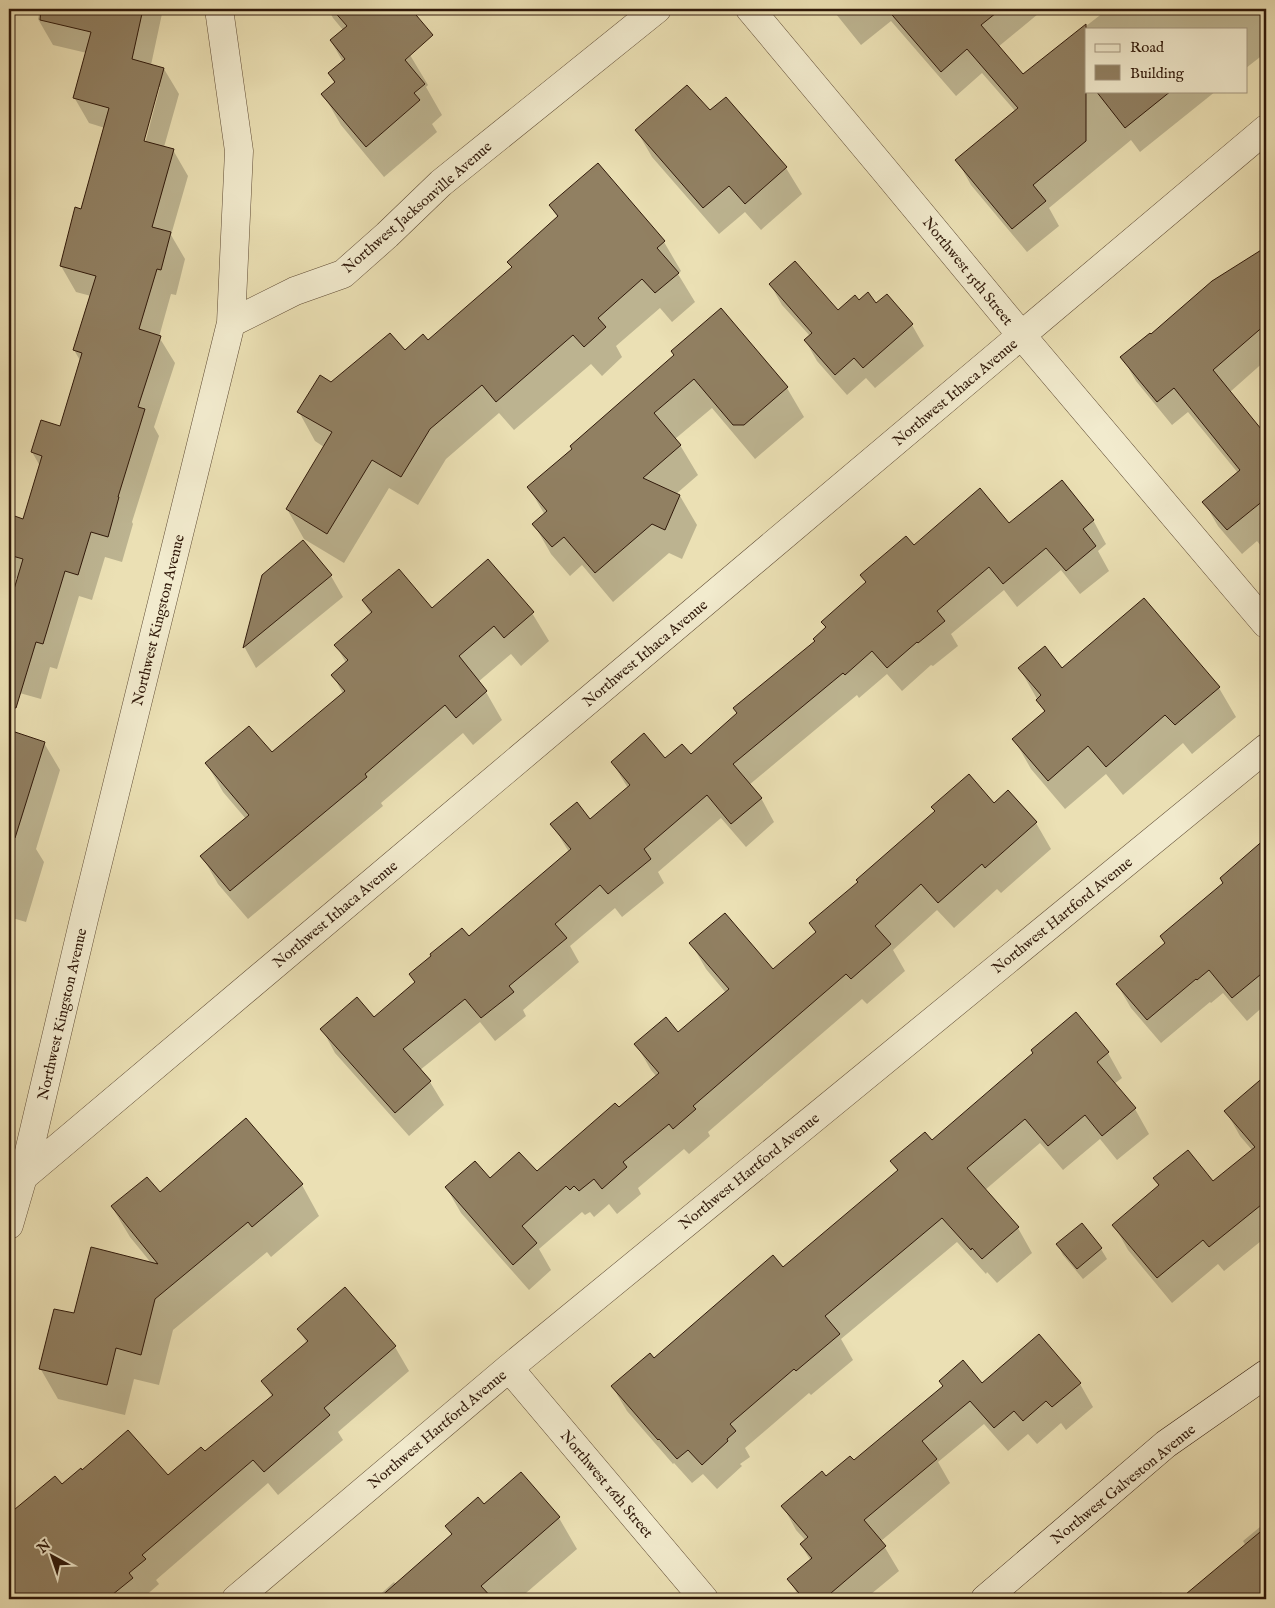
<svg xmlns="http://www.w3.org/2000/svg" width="1275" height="1608" viewBox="0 0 1275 1608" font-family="'IM FELL English',serif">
<rect width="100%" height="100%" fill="#ebe0b4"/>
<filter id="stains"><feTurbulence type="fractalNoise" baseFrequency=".004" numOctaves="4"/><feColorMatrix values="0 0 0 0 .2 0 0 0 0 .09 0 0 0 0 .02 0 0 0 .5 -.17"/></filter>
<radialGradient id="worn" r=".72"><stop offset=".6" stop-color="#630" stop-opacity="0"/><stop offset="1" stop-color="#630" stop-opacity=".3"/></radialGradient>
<path fill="#0003" fill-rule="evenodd" d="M 40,9 L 163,9 L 151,65 L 164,69 L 179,94 L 164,147 L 173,150 L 188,176 L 171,235 L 185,259 L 176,295 L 171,294 L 159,337 L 175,363 L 154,427 L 159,436 L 132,522 L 133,524 L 122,562 L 105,557 L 92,600 L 79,596 L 57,669 L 50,667 L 41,699 L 9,690 L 9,610 L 18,579 L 9,576 L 9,516 L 24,520 L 40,466 L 32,452 L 61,428 L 81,362 L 74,350 L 91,296 L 76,292 L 61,266 L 82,210 L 105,128 L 89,123 L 74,97 L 87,53 L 53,45 L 38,19 ZM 158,87 L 160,87 L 144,147 L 141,146 Z
M 328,9 L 389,9 L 400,28 L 410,55 L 428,85 L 426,87 L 442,115 L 432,124 L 437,132 L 384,177 L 341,125 L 323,94 L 335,84 L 329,74 L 343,62 L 331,41 L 343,30 L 333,18 Z
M 574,9 L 586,9 L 579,14 Z
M 832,9 L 1044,9 L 998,47 L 1023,75 L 1108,9 L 1266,9 L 1266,56 L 1264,54 L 1246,68 L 1246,29 L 1086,29 L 1086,91 L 1216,91 L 1140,152 L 1131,140 L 1049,208 L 1059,226 L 1027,252 L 971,185 L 957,160 L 1016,112 L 982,73 L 956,96 L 891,21 L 861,45 Z
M 725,99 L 786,168 L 802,194 L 761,230 L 745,212 L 719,234 L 652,157 L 637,131 L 710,112 Z
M 598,165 L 664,242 L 681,271 L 678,274 L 695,302 L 672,322 L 660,308 L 616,346 L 622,357 L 602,376 L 591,364 L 514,430 L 499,413 L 446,459 L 418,505 L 389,488 L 344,563 L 304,539 L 287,509 L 324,447 L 315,441 L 299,412 L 332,383 L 428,342 L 512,268 L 509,262 L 558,218 L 550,206 Z
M 1266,248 L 1266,360 L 1230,392 L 1266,437 L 1266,552 L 1257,541 L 1242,554 L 1218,526 L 1204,502 L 1238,473 L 1188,412 L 1172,425 L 1136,381 L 1122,357 L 1151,336 L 1213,282 Z
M 770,284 L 837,312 L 859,302 L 876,304 L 887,295 L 912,325 L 924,346 L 875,388 L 866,378 L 847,395 L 817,361 L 805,340 L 810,336 L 782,305 Z
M 674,356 L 787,388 L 804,417 L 755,459 L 712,408 L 675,439 L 680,445 L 698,475 L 676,494 L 680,496 L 697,525 L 682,559 L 669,553 L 613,602 L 582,565 L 570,576 L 551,554 L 534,524 L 545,515 L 529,488 L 573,449 Z
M 1093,520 L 1106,544 L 1098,551 L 1109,571 L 1080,594 L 1061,570 L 1017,607 L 1004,590 L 951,634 L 958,646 L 933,666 L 931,665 L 902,691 L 887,674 L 859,698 L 857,695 L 749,785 L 761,798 L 774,822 L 746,847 L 721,818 L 658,872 L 664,883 L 622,917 L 615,908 L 570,946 L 579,962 L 523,1010 L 526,1016 L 495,1041 L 480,1022 L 420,1070 L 430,1082 L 444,1105 L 409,1136 L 335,1053 L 322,1029 L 374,1019 L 416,984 L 410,974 L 469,938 L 569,852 L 552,824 L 590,820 L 628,788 L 612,762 L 665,760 L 690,756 L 816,641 L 826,629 L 822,622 L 914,547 L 1009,525 Z
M 303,542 L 331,576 L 343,597 L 256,668 L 245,648 L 263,576 Z
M 363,601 L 432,610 L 532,613 L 549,641 L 521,666 L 511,654 L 478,682 L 486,692 L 502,720 L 473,745 L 463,733 L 381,803 L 383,806 L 248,919 L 218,884 L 202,856 L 246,819 L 223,792 L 207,764 L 271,754 L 343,694 L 333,675 L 346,663 L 336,645 L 371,614 Z
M 1020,669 L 1219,688 L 1236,717 L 1192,754 L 1183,743 L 1123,795 L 1106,774 L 1065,809 L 1031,769 L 1014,739 L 1045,713 Z
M 9,732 L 44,743 L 60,770 L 36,849 L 44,862 L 26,922 L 9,917 Z
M 994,805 L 1036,823 L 1051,849 L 1001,893 L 997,889 L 954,928 L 937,910 L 893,950 L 905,971 L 867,1004 L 862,999 L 708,1132 L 710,1136 L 689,1154 L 684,1149 L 638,1188 L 641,1194 L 617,1214 L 609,1204 L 594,1217 L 590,1212 L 585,1215 L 582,1212 L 539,1249 L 551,1270 L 529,1290 L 461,1213 L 446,1187 L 537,1173 L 619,1109 L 657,1077 L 651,1070 L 636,1044 L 678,1034 L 726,993 L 706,969 L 691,943 L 773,971 L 816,933 L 811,924 Z
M 1266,851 L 1266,1004 L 1247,1021 L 1223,993 L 1211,1003 L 1210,1002 L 1161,1043 L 1131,1008 L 1117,984 L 1166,944 Z
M 1108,1053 L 1122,1078 L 1114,1084 L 1135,1109 L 1149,1134 L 1117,1160 L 1100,1139 L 1063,1170 L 1040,1143 L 985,1190 L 1018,1228 L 1032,1253 L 997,1283 L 987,1272 L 986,1274 L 957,1242 L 841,1339 L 853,1360 L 811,1395 L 809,1393 L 745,1448 L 750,1457 L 740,1464 L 742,1466 L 717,1489 L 703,1474 L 692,1483 L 674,1463 L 673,1464 L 627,1411 L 612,1386 L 654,1360 L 783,1268 L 898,1172 L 892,1162 Z
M 1266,1076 L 1266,1237 L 1224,1271 L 1218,1264 L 1172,1303 L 1128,1250 L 1114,1225 L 1159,1187 L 1155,1178 L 1213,1183 L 1252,1150 L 1240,1136 L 1226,1111 Z
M 302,1185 L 319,1216 L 271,1257 L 267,1252 L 173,1330 L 159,1385 L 134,1379 L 125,1415 L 58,1399 L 40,1368 L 75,1315 L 152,1264 L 130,1237 L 112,1207 L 160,1194 Z
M 1081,1225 L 1101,1249 L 1107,1259 L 1083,1279 L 1063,1255 L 1058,1245 Z
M 299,1329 L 395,1347 L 409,1371 L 338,1432 L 343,1440 L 278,1495 L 268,1483 L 156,1580 L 159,1584 L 143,1598 L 144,1599 L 9,1599 L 9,1553 L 13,1549 L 9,1541 L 9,1516 L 55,1477 L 62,1486 L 82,1471 L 168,1477 L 204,1452 L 272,1397 L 263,1381 L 307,1344 Z
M 982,1384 L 1080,1384 L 1093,1407 L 1066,1430 L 1061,1423 L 1037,1444 L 1028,1434 L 1008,1451 L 984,1424 L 938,1462 L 950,1483 L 881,1541 L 899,1571 L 865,1599 L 800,1599 L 789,1579 L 811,1561 L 801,1545 L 806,1541 L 796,1530 L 783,1506 L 826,1478 Z
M 521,1474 L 559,1518 L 577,1549 L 519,1599 L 375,1599 L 394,1582 L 397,1585 L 452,1536 L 447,1526 L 484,1506 Z
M 1266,1522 L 1266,1599 L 1182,1599 L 1246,1546 L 1243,1541 Z
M 1161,1592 L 1167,1599 L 1152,1599 Z"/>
<path fill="#918062" stroke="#30190a" d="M 41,9 L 143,9 L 132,59 L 164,68 L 144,141 L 174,149 L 152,227 L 171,232 L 161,270 L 157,269 L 139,329 L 161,336 L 138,407 L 145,409 L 118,497 L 119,497 L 108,537 L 91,532 L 78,575 L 65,571 L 43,644 L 36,642 L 16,708 L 9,707 L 9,606 L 23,559 L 9,555 L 9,514 L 23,519 L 42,456 L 31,452 L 41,420 L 60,426 L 82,353 L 73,350 L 96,276 L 60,266 L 75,207 L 81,209 L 109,108 L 73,98 L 91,32 L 40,20 Z
M 332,9 L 411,9 L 433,35 L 405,60 L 425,84 L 414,93 L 420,100 L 366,147 L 321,94 L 335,82 L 328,73 L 345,59 L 330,40 L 347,26 Z
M 887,9 L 1001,9 L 981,25 L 1023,74 L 1086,24 L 1086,141 L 1033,185 L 1046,201 L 1012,229 L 955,160 L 1018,108 L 967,49 L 941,72 Z
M 687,85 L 710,110 L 726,97 L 787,167 L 745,204 L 729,186 L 703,208 L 635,130 Z
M 1096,91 L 1171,91 L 1125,128 Z
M 598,163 L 665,241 L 657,248 L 679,273 L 655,293 L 642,279 L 598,318 L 606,327 L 584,347 L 573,335 L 496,402 L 482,385 L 430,429 L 401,477 L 372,460 L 327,534 L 286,509 L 332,432 L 297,412 L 320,375 L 331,382 L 390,333 L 405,350 L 423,334 L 428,340 L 512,267 L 507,262 L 558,216 L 549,205 Z
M 1266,247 L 1266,324 L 1213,370 L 1266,435 L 1266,503 L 1264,500 L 1227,530 L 1202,502 L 1240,470 L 1174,388 L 1157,402 L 1120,357 L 1150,333 L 1151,334 L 1212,281 Z
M 795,261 L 838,310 L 855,295 L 859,300 L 868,292 L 876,303 L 887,294 L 913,324 L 863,368 L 854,358 L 835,375 L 804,340 L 812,333 L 769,284 Z
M 721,308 L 788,387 L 744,425 L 733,425 L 694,379 L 654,413 L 681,445 L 643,478 L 680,495 L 665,530 L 652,524 L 595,573 L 564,537 L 552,547 L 532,524 L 547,511 L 527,487 L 572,449 L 570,446 L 674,355 L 671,351 Z
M 1062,480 L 1094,520 L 1083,529 L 1096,546 L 1066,571 L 1046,548 L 1003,584 L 989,567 L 937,611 L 945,621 L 918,643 L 917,642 L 887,668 L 872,651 L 845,675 L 843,673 L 733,764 L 762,798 L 731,824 L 707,795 L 644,849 L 651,859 L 608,894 L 600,885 L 555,924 L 567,938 L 509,986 L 514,992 L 481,1018 L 465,999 L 403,1049 L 431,1081 L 395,1113 L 320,1029 L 357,997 L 374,1017 L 415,982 L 409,974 L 431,956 L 430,954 L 462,928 L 469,936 L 571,849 L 550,824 L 577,802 L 590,819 L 630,785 L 611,762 L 644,733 L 665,758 L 682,744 L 691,754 L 737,713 L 733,708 L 815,641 L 813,639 L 826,627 L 821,622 L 866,582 L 860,575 L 906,536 L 914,545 L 980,488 L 1009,523 Z
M 303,540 L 332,575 L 243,648 L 262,575 Z
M 488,559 L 534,612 L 504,638 L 494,626 L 459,656 L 487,691 L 456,718 L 445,705 L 365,774 L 367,777 L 230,891 L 200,856 L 249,815 L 205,763 L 249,726 L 272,752 L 345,691 L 331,675 L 348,660 L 334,645 L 372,612 L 362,600 L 399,569 L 432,608 Z
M 1144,598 L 1220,687 L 1175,725 L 1165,715 L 1106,767 L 1088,746 L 1048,781 L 1012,739 L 1045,711 L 1036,700 L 1041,695 L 1018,668 L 1045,646 L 1062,668 Z
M 9,730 L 45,742 L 15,838 L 9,836 Z
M 969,774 L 994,803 L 1008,790 L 1037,822 L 985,868 L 982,864 L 938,903 L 921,884 L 875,926 L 891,944 L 851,979 L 846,974 L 693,1106 L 696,1109 L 673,1129 L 669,1124 L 623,1162 L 627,1167 L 602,1189 L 594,1179 L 579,1191 L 574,1186 L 570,1190 L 566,1186 L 522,1226 L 537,1243 L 513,1265 L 445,1187 L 475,1161 L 490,1178 L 519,1152 L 537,1171 L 615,1103 L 619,1107 L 659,1073 L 634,1044 L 666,1017 L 678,1032 L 729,989 L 689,943 L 725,913 L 773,969 L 816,932 L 809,923 L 858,882 L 856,880 L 935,811 L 931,807 Z
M 1266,838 L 1266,970 L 1232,998 L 1209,970 L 1197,980 L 1196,979 L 1147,1020 L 1116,984 L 1165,943 L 1160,936 L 1223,883 L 1220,878 Z
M 1076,1012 L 1109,1052 L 1097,1062 L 1136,1108 L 1102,1136 L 1085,1115 L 1048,1146 L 1025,1119 L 967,1168 L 1019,1227 L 982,1259 L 972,1248 L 971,1250 L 942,1218 L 825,1316 L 840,1334 L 796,1371 L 794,1369 L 730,1424 L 736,1431 L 727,1439 L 728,1441 L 702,1465 L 688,1450 L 677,1459 L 659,1439 L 658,1440 L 611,1386 L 650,1353 L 654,1358 L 773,1255 L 783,1267 L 898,1170 L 890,1161 L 925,1132 L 932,1140 L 1033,1053 L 1031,1050 Z
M 1266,1075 L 1266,1201 L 1209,1247 L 1203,1240 L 1157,1278 L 1112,1225 L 1159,1185 L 1153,1178 L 1188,1150 L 1213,1181 L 1255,1147 L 1224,1111 Z
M 246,1118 L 303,1184 L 252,1227 L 248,1222 L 155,1299 L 141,1355 L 116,1348 L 107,1385 L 39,1369 L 54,1309 L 74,1313 L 91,1247 L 158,1264 L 111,1206 L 147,1177 L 160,1192 Z
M 1082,1223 L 1102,1248 L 1077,1269 L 1056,1244 Z
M 345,1287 L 396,1346 L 324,1408 L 330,1415 L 264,1472 L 253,1460 L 142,1555 L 146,1559 L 129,1573 L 133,1578 L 107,1599 L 9,1599 L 9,1514 L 55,1476 L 62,1484 L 81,1468 L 82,1470 L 128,1430 L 168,1475 L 201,1447 L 205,1451 L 273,1395 L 261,1381 L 308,1341 L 297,1329 Z
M 1039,1334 L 1081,1383 L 1052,1407 L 1046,1401 L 1023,1421 L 1014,1411 L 994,1428 L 970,1401 L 922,1441 L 937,1459 L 864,1520 L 886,1546 L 824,1599 L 804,1599 L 787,1579 L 812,1558 L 800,1544 L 808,1537 L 781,1506 L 822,1471 L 826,1476 L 850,1456 L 854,1460 L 943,1386 L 939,1381 L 963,1360 L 982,1383 Z
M 521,1472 L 560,1517 L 481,1586 L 493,1599 L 378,1599 L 452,1534 L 445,1526 L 478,1497 L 484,1504 Z
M 1266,1527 L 1266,1599 L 1180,1599 Z"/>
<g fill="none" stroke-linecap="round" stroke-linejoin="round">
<g stroke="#5f4b34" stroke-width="29">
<path id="street" d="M 750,9 L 882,167 L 1022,336 L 1266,624
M 231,323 L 295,291 L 343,274 L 387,235 L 441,183 L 657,9
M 23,1177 L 1266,129
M 9,1225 L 23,1177 L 84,919 L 231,323 L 239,151 L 219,9
M 509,1368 L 704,1599
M 236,1599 L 509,1368 L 1266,748"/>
</g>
<g stroke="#30190a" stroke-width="29">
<path id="secondary" d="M 985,1599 L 1166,1444 L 1266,1374"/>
</g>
<use href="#street" stroke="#f2ebce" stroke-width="28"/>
<use href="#secondary" stroke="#f2ebce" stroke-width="28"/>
</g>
<g text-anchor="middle" stroke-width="4" stroke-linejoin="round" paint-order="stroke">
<g font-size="15" fill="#30190a" stroke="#f2ebce">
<text transform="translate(417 207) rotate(-41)" y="5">Northwest Jacksonville Avenue</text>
<text transform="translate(968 271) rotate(51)" y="5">Northwest 15th Street</text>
<text transform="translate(955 392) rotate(-40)" y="5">Northwest Ithaca Avenue</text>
<text transform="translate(158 620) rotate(-76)" y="5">Northwest Kingston Avenue</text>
<text transform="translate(645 653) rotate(-40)" y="5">Northwest Ithaca Avenue</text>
<text transform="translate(335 914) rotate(-40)" y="5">Northwest Ithaca Avenue</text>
<text transform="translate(1062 915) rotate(-39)" y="5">Northwest Hartford Avenue</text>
<text transform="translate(62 1014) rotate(-77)" y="5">Northwest Kingston Avenue</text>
<text transform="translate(749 1171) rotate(-39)" y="5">Northwest Hartford Avenue</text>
<text transform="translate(437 1429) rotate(-40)" y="5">Northwest Hartford Avenue</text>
<text transform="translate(607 1484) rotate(50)" y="5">Northwest 16th Street</text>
<text transform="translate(1123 1484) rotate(-39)" y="5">Northwest Galveston Avenue</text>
</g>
</g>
<rect width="1275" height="1608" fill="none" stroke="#ebe0b4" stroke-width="30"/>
<rect x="10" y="10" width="1255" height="1588" fill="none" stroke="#30190a" stroke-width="2.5"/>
<rect x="15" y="15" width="1245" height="1578" fill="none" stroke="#30190a"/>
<rect x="1085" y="28" width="162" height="65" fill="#f2ebce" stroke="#a49780"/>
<rect x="1095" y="44" width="25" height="8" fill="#f2ebce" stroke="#a49780"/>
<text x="1130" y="52" font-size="15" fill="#30190a">Road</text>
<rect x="1095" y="65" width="25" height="15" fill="#918062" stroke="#a49780"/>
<text x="1130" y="78" font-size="15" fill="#30190a">Building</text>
<g transform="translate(52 1556) rotate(320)" stroke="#f2ebce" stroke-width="4" paint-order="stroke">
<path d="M0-4L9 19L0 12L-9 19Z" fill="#30190a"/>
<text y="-8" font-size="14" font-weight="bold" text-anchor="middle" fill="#30190a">N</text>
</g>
<rect width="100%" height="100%" filter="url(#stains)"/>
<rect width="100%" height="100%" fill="url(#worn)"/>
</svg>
